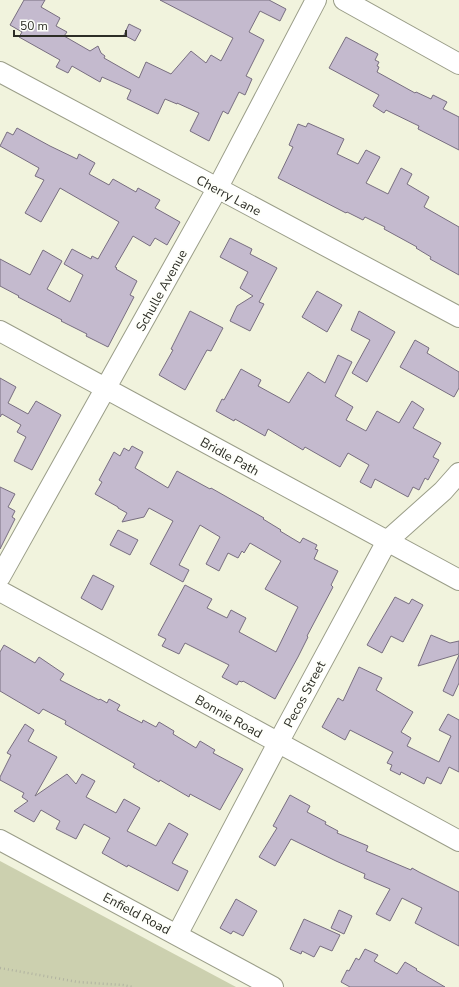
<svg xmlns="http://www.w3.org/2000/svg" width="459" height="987" viewBox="0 0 459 987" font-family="'Nunito Sans',sans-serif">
<rect width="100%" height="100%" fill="#f1f3dd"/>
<path fill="#ccd0af" d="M 0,861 L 236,987 L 0,987 Z"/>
<path fill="#c4bace" stroke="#786e80" d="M 24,0 L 45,0 L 41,7 L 60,18 L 56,26 L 67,32 L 64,36 L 90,51 L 98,46 L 101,53 L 105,56 L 104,58 L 139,78 L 146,62 L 171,74 L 191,51 L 206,63 L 211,55 L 221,61 L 233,38 L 160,0 L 269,0 L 286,9 L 280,21 L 260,11 L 249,32 L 264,40 L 246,76 L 252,79 L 245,95 L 239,92 L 228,114 L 223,111 L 209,141 L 190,131 L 199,113 L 177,103 L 177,104 L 165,99 L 158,114 L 127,99 L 131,90 L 102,77 L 100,82 L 72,66 L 68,73 L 56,67 L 60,60 L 19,37 L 22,32 L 10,25 Z
M 129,24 L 141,30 L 135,41 L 124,35 Z
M 346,37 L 378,54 L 375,60 L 379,62 L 377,66 L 379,67 L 377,72 L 415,93 L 416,92 L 431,99 L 433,95 L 447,102 L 443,109 L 459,117 L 459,150 L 418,129 L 419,126 L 386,110 L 384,113 L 373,106 L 379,95 L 329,68 Z
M 308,123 L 344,139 L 337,154 L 358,164 L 366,150 L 380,157 L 366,183 L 388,194 L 401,168 L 412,174 L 407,184 L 429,197 L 424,207 L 459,227 L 459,275 L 430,259 L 431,257 L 416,248 L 417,247 L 384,229 L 385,227 L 365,217 L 363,220 L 347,212 L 346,213 L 278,178 L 293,147 L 289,145 L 298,124 L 306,127 Z
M 17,128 L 50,146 L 77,159 L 79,154 L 95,163 L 89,174 L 109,185 L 113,179 L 136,192 L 138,188 L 160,200 L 155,208 L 180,222 L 167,245 L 155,238 L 150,246 L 133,236 L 115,267 L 117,268 L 116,269 L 137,281 L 130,295 L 134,297 L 108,347 L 86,336 L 87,334 L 61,321 L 62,320 L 18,297 L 19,296 L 0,286 L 0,259 L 30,275 L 43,250 L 62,261 L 47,289 L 70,302 L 83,275 L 64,264 L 72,249 L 91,259 L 92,256 L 98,259 L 119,222 L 60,188 L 41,222 L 25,213 L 44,180 L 35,176 L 39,168 L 0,146 L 7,132 L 13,135 Z
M 230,238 L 252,249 L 250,254 L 277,268 L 259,302 L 264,304 L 250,331 L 230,321 L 237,306 L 253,296 L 240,288 L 248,272 L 220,257 Z
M 317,291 L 342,305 L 327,332 L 302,317 Z
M 190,311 L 223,328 L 211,351 L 207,350 L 185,390 L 159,375 L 173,350 L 171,349 Z
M 359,311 L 395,332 L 367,382 L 352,373 L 370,340 L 351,330 Z
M 415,340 L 429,348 L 427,353 L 459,372 L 459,388 L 454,397 L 400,367 Z
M 338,355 L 352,362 L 335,396 L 353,407 L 346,420 L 366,431 L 377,411 L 399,423 L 412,401 L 424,409 L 413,428 L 441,443 L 433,457 L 439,460 L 428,480 L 425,478 L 419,490 L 413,487 L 408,497 L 375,479 L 371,488 L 360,482 L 369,465 L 348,453 L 340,467 L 305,447 L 303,450 L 268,429 L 265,436 L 235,419 L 234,421 L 216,411 L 222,399 L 224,400 L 241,369 L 261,380 L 258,386 L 289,403 L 308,372 L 325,383 Z
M 0,378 L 16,387 L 8,403 L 28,414 L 36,401 L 61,415 L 32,470 L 14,461 L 26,437 L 17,432 L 21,425 L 2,414 L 0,417 Z
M 132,446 L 143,452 L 135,468 L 168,488 L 177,471 L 210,489 L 211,488 L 264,518 L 263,519 L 281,530 L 280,531 L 300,543 L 303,538 L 317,545 L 315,549 L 318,550 L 314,559 L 338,571 L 331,585 L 333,587 L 307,636 L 308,637 L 298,657 L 275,699 L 243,681 L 242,682 L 239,681 L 237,685 L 222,677 L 229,665 L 185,643 L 179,654 L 162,646 L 166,639 L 158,635 L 185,585 L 212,599 L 207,608 L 227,618 L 231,610 L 246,618 L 239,632 L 276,652 L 298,607 L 265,589 L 281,561 L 250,543 L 244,553 L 242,551 L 238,558 L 228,553 L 219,571 L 206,564 L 220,537 L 200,525 L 179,565 L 189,570 L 183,582 L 150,564 L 173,521 L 149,508 L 144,517 L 122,522 L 127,513 L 118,508 L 118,507 L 95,494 L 102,482 L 99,480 L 114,452 L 120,456 L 124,448 L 129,451 Z
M 0,487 L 15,494 L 8,507 L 15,511 L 12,517 L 15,519 L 0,549 Z
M 118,530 L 138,540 L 130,555 L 110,545 Z
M 93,575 L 114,586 L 102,610 L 81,598 Z
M 395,597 L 409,604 L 412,599 L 423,605 L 403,642 L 391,636 L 382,653 L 367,645 Z
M 431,635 L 450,643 L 459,641 L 459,654 L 418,666 Z
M 4,645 L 35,663 L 39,657 L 64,674 L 60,680 L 99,700 L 100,699 L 107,703 L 109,699 L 120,705 L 117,710 L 142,723 L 143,720 L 156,727 L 159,722 L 174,731 L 173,734 L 196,748 L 200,741 L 215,750 L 213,753 L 243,769 L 220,810 L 190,794 L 189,797 L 160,780 L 159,782 L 133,767 L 135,764 L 65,724 L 66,721 L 43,709 L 39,714 L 0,691 L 0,652 Z
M 459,655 L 459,683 L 453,696 L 443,691 Z
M 359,667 L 382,678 L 376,690 L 413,712 L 401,732 L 411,738 L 407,746 L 439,762 L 451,736 L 439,730 L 448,714 L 459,720 L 459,772 L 449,767 L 441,784 L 427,777 L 424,784 L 401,772 L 400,775 L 390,770 L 392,765 L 387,763 L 393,752 L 350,730 L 345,740 L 322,727 L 338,698 L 343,701 Z
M 25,724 L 34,730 L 28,741 L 57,757 L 35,796 L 67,774 L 76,784 L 82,774 L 95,781 L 86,797 L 116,813 L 124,799 L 140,808 L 127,831 L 156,846 L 169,823 L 188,834 L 172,863 L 188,871 L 178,891 L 128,865 L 127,867 L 102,853 L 110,838 L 84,824 L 76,839 L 56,829 L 60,821 L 41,810 L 34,822 L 14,811 L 28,801 L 22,797 L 24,793 L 0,780 L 0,777 L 11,755 L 7,753 Z
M 290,795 L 310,806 L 307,812 L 326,822 L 325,824 L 338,831 L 337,833 L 368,846 L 366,851 L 411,870 L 412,868 L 419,872 L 459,892 L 459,946 L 415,923 L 422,908 L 402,898 L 390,921 L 376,914 L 390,889 L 364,878 L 365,874 L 336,861 L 291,839 L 275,866 L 259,857 L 277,828 L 273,826 Z
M 236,899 L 257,911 L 243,936 L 233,931 L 231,934 L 220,928 Z
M 339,910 L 352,916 L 344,934 L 331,928 Z
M 304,919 L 340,935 L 332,951 L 320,946 L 314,957 L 302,951 L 301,954 L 290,949 Z
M 365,949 L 378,955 L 374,961 L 397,974 L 405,962 L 417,969 L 416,970 L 445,987 L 350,987 L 341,982 L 347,970 L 349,971 L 356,958 L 359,960 Z"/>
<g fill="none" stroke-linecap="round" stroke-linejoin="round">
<g stroke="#9a9d88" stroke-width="22">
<path id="minor" d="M 344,0 L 459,64
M 0,72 L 459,317
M 0,331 L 459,580
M 0,577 L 217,189 L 316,0
M 0,591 L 459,841
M 0,840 L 273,987
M 177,935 L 278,743 L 387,541 L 443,491 L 459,473"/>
</g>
<path stroke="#b1b3a1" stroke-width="2.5" stroke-dasharray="1 3" stroke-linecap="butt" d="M 0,968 L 78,982 L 123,985 L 133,987"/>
<use href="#minor" stroke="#fff" stroke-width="20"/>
</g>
<g text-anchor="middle" stroke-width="4" stroke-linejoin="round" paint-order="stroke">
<g font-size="13" fill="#2d2e26" stroke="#fefffa">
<text transform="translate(229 195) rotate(28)" y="5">Cherry Lane</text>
<text transform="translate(161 290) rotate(-61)" y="5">Schulle Avenue</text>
<text transform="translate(230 456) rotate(29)" y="5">Bridle Path</text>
<text transform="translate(304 694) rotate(-62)" y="5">Pecos Street</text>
<text transform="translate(229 716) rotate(29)" y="5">Bonnie Road</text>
<text transform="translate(137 913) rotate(28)" y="5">Enfield Road</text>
</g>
</g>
<path d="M14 30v6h112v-6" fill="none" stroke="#2d2e26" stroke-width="2"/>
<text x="20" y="30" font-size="12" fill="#2d2e26" stroke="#fefffa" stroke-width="3" paint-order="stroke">50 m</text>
</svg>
